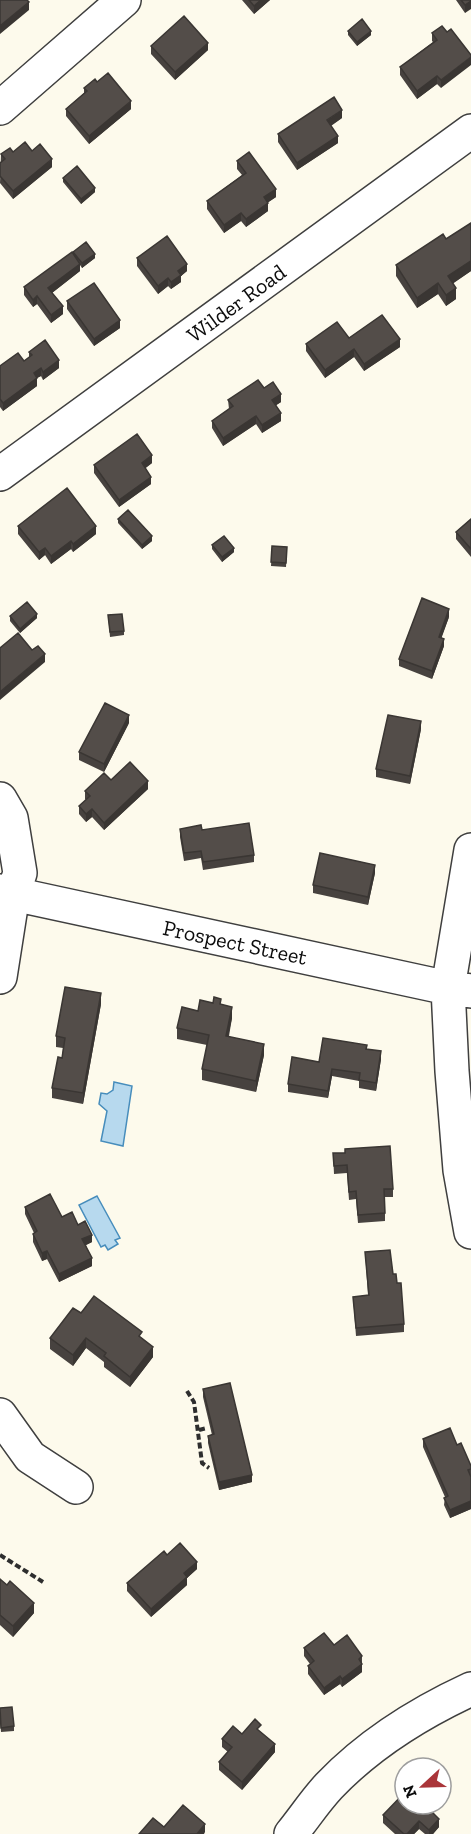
<svg xmlns="http://www.w3.org/2000/svg" width="471" height="1834" viewBox="0 0 471 1834" font-family="'Zilla Slab',serif">
<rect width="100%" height="100%" fill="#fdfaec"/>
<path fill="#b7d9ee" stroke="#478dbc" stroke-width="1.5" d="M 114,1082 L 132,1086 L 123,1146 L 101,1141 L 107,1111 L 99,1104 L 101,1093 L 107,1094 L 113,1090 Z
M 97,1196 L 120,1238 L 115,1240 L 118,1244 L 108,1250 L 105,1245 L 101,1247 L 79,1205 Z"/>
<g fill="none" stroke-linecap="round" stroke-linejoin="round">
<g stroke="#3f3f3f" stroke-width="36">
<path id="minor" d="M 0,108 L 124,0
M 0,474 L 471,131
M 0,799 L 11,818 L 20,873 L 13,894 L 0,977
M 471,850 L 448,988 L 452,1071 L 460,1170 L 471,1232
M 0,891 L 448,988 L 471,991
M 0,1415 L 30,1457 L 76,1487
M 291,1834 C 304,1818 315,1801 329,1786 C 369,1744 419,1713 471,1689"/>
</g>
<path stroke="#2e2e2e" stroke-width="4" stroke-dasharray="6 3" stroke-linecap="butt" d="M 187,1391 L 194,1402 L 202,1463 L 209,1468
M 199,1430 L 207,1428
M 0,1555 L 43,1582"/>
<use href="#minor" stroke="#fff" stroke-width="33"/>
</g>
<path fill="#47423f" d="M 242,0 L 270,0 L 254,14 Z
M 456,0 L 471,0 L 465,13 Z
M 348,31 L 371,35 L 357,46 L 348,35 Z
M 447,32 L 441,88 L 437,84 L 417,99 L 400,75 L 400,67 L 433,42 L 432,41 L 432,33 Z
M 151,46 L 208,50 L 175,80 L 151,54 Z
M 97,82 L 131,109 L 89,144 L 66,116 L 66,109 L 84,93 L 84,88 Z
M 342,118 L 331,126 L 338,143 L 297,170 L 278,142 L 278,134 Z
M 32,151 L 52,167 L 13,199 L 0,183 L 1,154 Z
M 237,161 L 276,197 L 267,203 L 268,211 L 246,227 L 241,221 L 224,233 L 207,209 L 207,201 L 242,175 L 237,169 Z
M 63,178 L 95,192 L 81,204 L 63,182 Z
M 471,223 L 471,271 L 453,283 L 456,299 L 446,306 L 438,294 L 417,308 L 396,276 L 396,265 L 446,239 Z
M 73,252 L 95,258 L 82,268 L 80,265 L 80,271 L 52,293 L 63,314 L 51,323 L 37,304 L 33,307 L 24,295 L 24,287 L 73,254 Z
M 137,258 L 187,271 L 181,276 L 181,282 L 171,289 L 168,286 L 158,294 L 137,266 Z
M 67,301 L 120,328 L 94,346 L 67,309 Z
M 349,338 L 400,347 L 364,371 L 354,357 L 325,378 L 306,351 L 306,344 Z
M 29,352 L 59,368 L 43,380 L 41,376 L 37,378 L 37,386 L 3,411 L 0,407 L 0,366 L 24,361 L 29,357 Z
M 264,388 L 281,402 L 276,405 L 281,421 L 262,433 L 256,424 L 223,446 L 212,428 L 212,421 L 229,409 L 228,400 Z
M 152,463 L 145,468 L 151,484 L 119,507 L 94,473 L 94,465 Z
M 118,519 L 152,541 L 142,549 L 118,523 Z
M 471,519 L 471,557 L 456,539 L 456,532 Z
M 18,526 L 96,534 L 73,552 L 71,549 L 51,564 L 45,555 L 39,560 L 18,534 Z
M 212,545 L 234,552 L 222,562 L 212,549 Z
M 272,546 L 287,547 L 286,567 L 271,566 Z
M 108,615 L 124,631 L 124,635 L 110,637 Z
M 10,616 L 37,618 L 20,633 L 10,621 Z
M 449,617 L 441,638 L 444,646 L 432,679 L 399,666 L 399,659 Z
M 129,723 L 104,772 L 79,760 L 79,752 Z
M 421,729 L 410,784 L 376,777 L 376,769 Z
M 111,780 L 148,789 L 104,830 L 92,817 L 86,822 L 79,814 L 79,806 L 86,800 L 85,799 L 85,791 Z
M 180,829 L 202,830 L 254,855 L 254,862 L 203,870 L 201,858 L 184,861 L 180,837 Z
M 375,873 L 368,905 L 313,893 L 313,885 Z
M 101,1004 L 83,1104 L 52,1098 L 52,1088 L 62,1058 L 63,1048 L 56,1047 L 56,1036 Z
M 221,1004 L 232,1018 L 229,1036 L 264,1055 L 256,1092 L 202,1080 L 202,1069 L 207,1045 L 177,1039 L 177,1028 Z
M 367,1049 L 381,1059 L 376,1091 L 359,1088 L 359,1081 L 332,1076 L 328,1098 L 288,1092 L 288,1084 L 319,1062 Z
M 333,1153 L 393,1189 L 393,1197 L 385,1197 L 385,1221 L 358,1223 L 356,1199 L 349,1200 L 347,1173 L 334,1174 Z
M 25,1207 L 62,1217 L 78,1225 L 92,1242 L 86,1245 L 92,1266 L 59,1282 L 47,1259 L 42,1261 L 33,1242 L 33,1234 L 34,1233 L 25,1214 Z
M 365,1252 L 393,1274 L 404,1324 L 404,1332 L 356,1336 L 353,1297 L 368,1295 Z
M 81,1313 L 142,1338 L 153,1357 L 130,1387 L 104,1367 L 104,1362 L 86,1348 L 73,1366 L 50,1349 L 50,1338 Z
M 203,1389 L 252,1482 L 219,1490 L 208,1443 L 208,1436 L 212,1435 L 203,1397 Z
M 423,1439 L 457,1445 L 471,1466 L 471,1509 L 450,1518 L 444,1505 L 445,1497 L 423,1447 Z
M 167,1555 L 197,1569 L 187,1578 L 187,1585 L 151,1617 L 127,1591 L 127,1583 Z
M 0,1567 L 0,1579 L 34,1613 L 13,1637 L 0,1625 Z
M 334,1645 L 362,1656 L 362,1672 L 342,1687 L 340,1684 L 324,1695 L 308,1674 L 308,1666 L 310,1664 L 304,1656 L 304,1648 Z
M 0,1720 L 14,1726 L 14,1731 L 1,1732 Z
M 261,1732 L 275,1752 L 242,1790 L 219,1770 L 219,1762 L 228,1752 L 222,1747 L 222,1739 L 242,1734 Z
M 439,1804 L 439,1805 L 433,1813 L 439,1827 L 433,1834 L 425,1834 L 419,1829 L 414,1834 L 395,1834 L 383,1823 L 383,1815 Z"/>
<path fill="#3a3633" d="M 261,0 L 270,0 L 254,14 L 254,6 Z
M 471,1 L 471,9 L 465,13 L 465,5 Z
M 29,2 L 29,10 L 0,34 L 0,26 Z
M 371,31 L 371,35 L 357,46 L 357,42 Z
M 208,43 L 208,50 L 175,80 L 175,72 Z
M 471,57 L 471,65 L 441,88 L 441,80 Z
M 437,76 L 437,84 L 417,99 L 417,91 Z
M 131,101 L 131,109 L 89,144 L 89,136 Z
M 342,110 L 342,118 L 327,128 L 327,120 Z
M 338,136 L 338,143 L 297,170 L 297,163 Z
M 52,159 L 52,167 L 13,199 L 13,191 Z
M 95,188 L 95,192 L 81,204 L 81,199 Z
M 276,189 L 276,197 L 264,205 L 264,197 Z
M 268,203 L 268,211 L 246,227 L 246,219 Z
M 241,213 L 241,221 L 224,233 L 224,225 Z
M 95,254 L 95,258 L 82,268 L 82,263 Z
M 471,261 L 471,271 L 448,287 L 448,276 Z
M 80,264 L 80,271 L 48,296 L 48,288 Z
M 187,264 L 187,271 L 181,276 L 181,282 L 171,289 L 171,282 L 178,271 Z
M 168,278 L 168,286 L 158,294 L 158,286 Z
M 438,283 L 438,294 L 417,308 L 417,298 Z
M 456,288 L 456,299 L 446,306 L 446,295 Z
M 37,296 L 37,304 L 33,307 L 33,300 Z
M 63,306 L 63,314 L 51,323 L 51,315 Z
M 120,320 L 120,328 L 94,346 L 94,339 Z
M 400,339 L 400,347 L 364,371 L 364,364 Z
M 354,349 L 354,357 L 325,378 L 325,370 Z
M 59,360 L 59,368 L 43,380 L 43,372 Z
M 41,368 L 41,376 L 37,378 L 37,386 L 3,411 L 3,403 L 34,373 Z
M 281,394 L 281,402 L 272,408 L 272,400 Z
M 281,413 L 281,421 L 262,433 L 262,425 Z
M 256,416 L 256,424 L 223,446 L 223,438 Z
M 152,455 L 152,463 L 142,471 L 142,463 Z
M 151,477 L 151,484 L 119,507 L 119,500 Z
M 96,526 L 96,534 L 73,552 L 73,544 Z
M 152,536 L 152,541 L 142,549 L 142,545 Z
M 71,541 L 71,549 L 51,564 L 51,556 Z
M 45,548 L 45,555 L 39,560 L 39,552 Z
M 234,548 L 234,552 L 222,562 L 222,557 Z
M 449,609 L 449,617 L 439,645 L 439,637 Z
M 37,614 L 37,618 L 20,633 L 20,629 Z
M 444,639 L 444,646 L 432,679 L 432,671 Z
M 45,654 L 45,662 L 0,700 L 0,692 Z
M 129,715 L 129,723 L 104,772 L 104,764 Z
M 421,721 L 421,729 L 410,784 L 410,776 Z
M 148,781 L 148,789 L 104,830 L 104,823 Z
M 92,809 L 92,817 L 86,822 L 86,814 Z
M 375,865 L 375,873 L 368,905 L 368,897 Z
M 101,993 L 101,1004 L 83,1104 L 83,1093 Z
M 232,1007 L 232,1018 L 226,1046 L 226,1036 Z
M 264,1044 L 264,1055 L 256,1092 L 256,1081 Z
M 381,1051 L 381,1059 L 376,1091 L 376,1083 Z
M 332,1069 L 332,1076 L 328,1098 L 328,1091 Z
M 92,1235 L 92,1242 L 82,1247 L 82,1239 Z
M 47,1251 L 47,1259 L 42,1261 L 42,1253 Z
M 92,1258 L 92,1266 L 59,1282 L 59,1274 Z
M 86,1338 L 86,1348 L 73,1366 L 73,1355 Z
M 153,1347 L 153,1357 L 130,1387 L 130,1377 Z
M 252,1475 L 252,1482 L 219,1490 L 219,1482 Z
M 471,1501 L 471,1509 L 450,1518 L 450,1510 Z
M 197,1562 L 197,1569 L 187,1578 L 187,1585 L 151,1617 L 151,1609 L 184,1573 Z
M 34,1603 L 34,1613 L 13,1637 L 13,1626 Z
M 362,1664 L 362,1672 L 342,1687 L 342,1679 Z
M 340,1676 L 340,1684 L 324,1695 L 324,1688 Z
M 275,1744 L 275,1752 L 242,1790 L 242,1782 Z
M 433,1804 L 439,1804 L 439,1805 L 429,1817 L 429,1809 Z
M 439,1819 L 439,1827 L 433,1834 L 429,1834 L 429,1830 Z
M 419,1821 L 419,1829 L 414,1834 L 407,1834 Z
M 205,1824 L 205,1832 L 204,1834 L 197,1834 Z"/>
<path fill="#534d49" stroke="#3a3633" stroke-width="1.5" d="M 0,0 L 27,0 L 29,2 L 0,26 Z
M 249,0 L 261,0 L 254,6 Z
M 461,0 L 471,0 L 471,1 L 465,5 Z
M 184,16 L 208,43 L 175,72 L 151,46 Z
M 362,19 L 371,31 L 357,42 L 348,31 Z
M 442,26 L 447,32 L 451,29 L 471,55 L 471,57 L 441,80 L 437,76 L 417,91 L 400,67 L 437,40 L 432,33 Z
M 108,73 L 131,101 L 89,136 L 66,109 L 87,91 L 84,88 L 95,79 L 97,82 Z
M 334,97 L 342,110 L 327,120 L 338,136 L 297,163 L 278,134 Z
M 25,142 L 32,151 L 40,144 L 52,159 L 13,191 L 0,176 L 0,163 L 5,159 L 1,154 L 10,148 L 13,152 Z
M 249,152 L 276,189 L 264,197 L 268,203 L 246,219 L 241,213 L 224,225 L 207,201 L 246,173 L 237,161 Z
M 77,166 L 95,188 L 81,199 L 63,178 Z
M 471,223 L 471,261 L 448,276 L 456,288 L 446,295 L 438,283 L 417,298 L 396,265 L 443,234 L 446,239 Z
M 167,236 L 187,264 L 178,271 L 181,275 L 171,282 L 168,278 L 158,286 L 137,258 Z
M 86,242 L 95,254 L 82,263 L 73,252 Z
M 72,252 L 80,264 L 48,288 L 63,306 L 51,315 L 37,296 L 33,300 L 24,287 Z
M 94,283 L 120,320 L 94,339 L 67,301 Z
M 382,315 L 400,339 L 364,364 L 354,349 L 325,370 L 306,344 L 337,322 L 349,338 Z
M 45,340 L 59,360 L 43,372 L 41,368 L 34,373 L 37,378 L 3,403 L 0,399 L 0,366 L 18,353 L 24,361 L 32,355 L 29,352 Z
M 258,380 L 264,388 L 273,382 L 281,394 L 272,400 L 281,413 L 262,425 L 256,416 L 223,438 L 212,421 L 233,406 L 228,400 Z
M 137,434 L 152,455 L 142,463 L 151,477 L 119,500 L 94,465 Z
M 67,488 L 96,526 L 73,544 L 71,541 L 51,556 L 45,548 L 39,552 L 18,526 Z
M 128,510 L 152,536 L 142,545 L 118,519 Z
M 471,519 L 471,549 L 456,532 Z
M 224,536 L 234,548 L 222,557 L 212,545 Z
M 272,546 L 287,547 L 286,563 L 271,562 Z
M 422,598 L 449,609 L 439,637 L 444,639 L 432,671 L 399,659 Z
M 27,602 L 37,614 L 20,629 L 10,616 Z
M 122,614 L 124,631 L 110,632 L 108,615 Z
M 18,633 L 32,650 L 38,646 L 45,654 L 0,692 L 0,648 Z
M 105,703 L 129,715 L 104,764 L 79,752 Z
M 388,715 L 421,721 L 410,776 L 376,769 Z
M 130,762 L 148,781 L 104,823 L 92,809 L 86,814 L 79,806 L 90,796 L 85,791 L 104,773 L 111,780 Z
M 249,823 L 254,855 L 203,862 L 201,851 L 184,853 L 180,829 L 201,825 L 202,830 Z
M 320,853 L 375,865 L 368,897 L 313,885 Z
M 65,987 L 101,993 L 83,1093 L 52,1088 L 58,1057 L 62,1058 L 65,1038 L 56,1036 Z
M 214,997 L 221,999 L 220,1004 L 232,1007 L 226,1036 L 264,1044 L 256,1081 L 202,1069 L 209,1035 L 177,1028 L 182,1007 L 198,1011 L 200,1000 L 213,1003 Z
M 323,1038 L 367,1045 L 366,1049 L 381,1051 L 376,1083 L 359,1080 L 360,1073 L 332,1069 L 328,1091 L 288,1084 L 292,1057 L 319,1062 Z
M 390,1146 L 393,1189 L 384,1189 L 385,1213 L 358,1215 L 356,1191 L 349,1192 L 347,1165 L 334,1166 L 333,1153 L 345,1153 L 345,1149 Z
M 50,1194 L 62,1217 L 72,1212 L 78,1225 L 85,1221 L 92,1235 L 82,1239 L 92,1258 L 59,1274 L 47,1251 L 42,1253 L 33,1234 L 37,1231 L 25,1207 Z
M 390,1250 L 393,1274 L 396,1274 L 397,1283 L 401,1283 L 404,1324 L 356,1328 L 353,1297 L 369,1295 L 365,1252 Z
M 94,1296 L 142,1332 L 139,1336 L 153,1347 L 130,1377 L 104,1356 L 106,1353 L 86,1338 L 73,1355 L 50,1338 L 73,1308 L 81,1313 Z
M 230,1383 L 252,1475 L 219,1482 L 208,1436 L 214,1434 L 203,1389 Z
M 450,1428 L 457,1445 L 461,1443 L 471,1466 L 471,1469 L 468,1470 L 471,1477 L 471,1501 L 450,1510 L 444,1498 L 448,1496 L 423,1439 Z
M 180,1543 L 197,1562 L 184,1573 L 187,1577 L 151,1609 L 127,1583 L 164,1551 L 167,1555 Z
M 0,1579 L 7,1585 L 10,1581 L 34,1603 L 13,1626 L 0,1615 Z
M 324,1633 L 334,1645 L 347,1635 L 362,1656 L 359,1659 L 362,1664 L 342,1679 L 340,1676 L 324,1688 L 308,1666 L 314,1661 L 304,1648 Z
M 12,1707 L 14,1726 L 1,1728 L 0,1708 Z
M 255,1719 L 261,1725 L 257,1729 L 275,1744 L 242,1782 L 219,1762 L 232,1747 L 222,1739 L 233,1726 L 242,1734 Z
M 405,1792 L 405,1804 L 433,1804 L 429,1809 L 439,1819 L 429,1830 L 419,1821 L 407,1834 L 404,1834 L 383,1815 Z
M 183,1805 L 205,1824 L 197,1834 L 139,1834 L 153,1818 L 164,1827 Z"/>
<g text-anchor="middle" stroke-width="6" stroke-linejoin="round" paint-order="stroke">
<g font-size="22" fill="#0c0c0c" stroke="#fff">
<text transform="translate(236 303) rotate(-36)" y="8">Wilder Road</text>
<text transform="translate(235 942) rotate(12)" y="8">Prospect Street</text>
</g>
</g>
<g transform="translate(423 1786) rotate(248)"><circle r="28" fill="#ffffff" stroke="#9e9e9e" stroke-width="1.5"/>
<path d="M0-4.5L10 22L0 15L-10 22Z" fill="#aa3539"/>
<text y="-9" font-size="16" font-weight="bold" text-anchor="middle" fill="#0c0c0c">N</text>
</g>
</svg>
